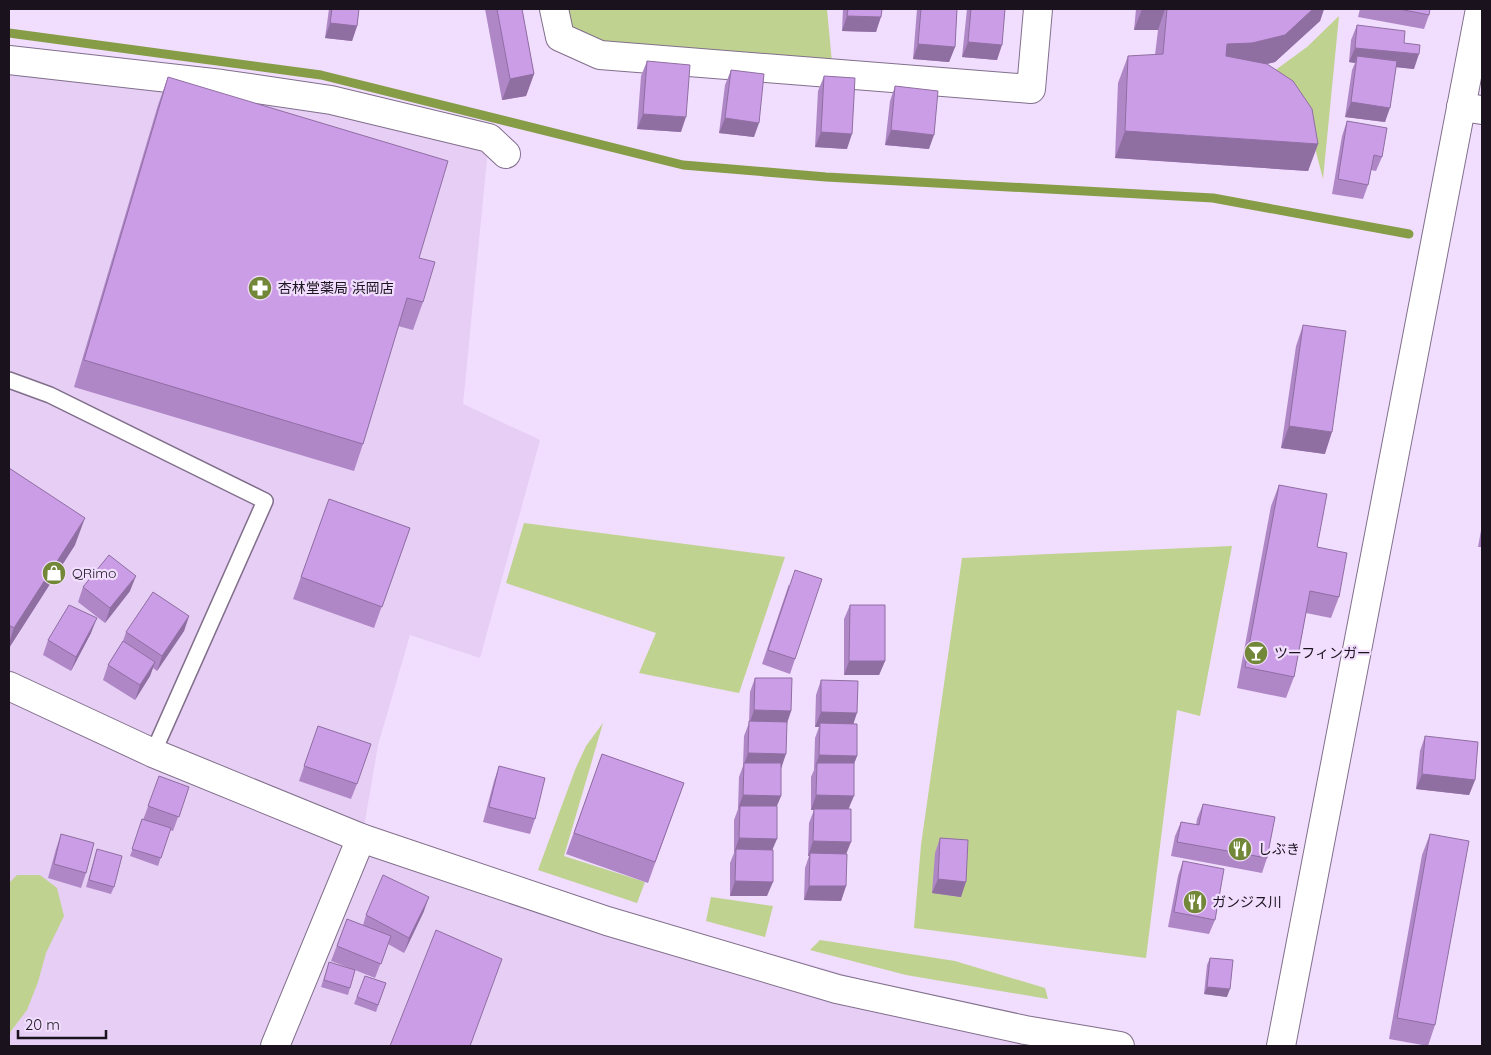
<svg xmlns="http://www.w3.org/2000/svg" width="1491" height="1055" viewBox="0 0 1491 1055" font-family="Quicksand,'Noto Sans JP',sans-serif">
<rect width="100%" height="100%" fill="#f1ddfd"/>
<path fill="#e6cef4" d="M 9,64 L 489,138 L 463,404 L 540,440 L 480,658 L 410,635 L 378,745 L 362,838 L 1098,1046 L 9,1046 Z"/>
<path fill="#bfd28f" d="M 560,9 L 827,9 L 833,74 L 603,48 L 567,36 Z
M 1339,16 L 1323,179 L 1309,125 L 1266,77 L 1307,47 Z
M 524,523 L 785,557 L 739,693 L 639,673 L 656,633 L 506,583 Z
M 1232,546 L 1200,716 L 1177,710 L 1146,958 L 914,928 L 921,845 L 962,558 Z
M 603,723 L 564,856 L 645,882 L 637,903 L 538,870 L 575,770 L 586,746 Z
M 17,875 L 40,875 L 57,888 L 64,916 L 46,953 L 38,982 L 27,1010 L 11,1031 L 9,1038 L 9,883 Z
M 711,897 L 773,906 L 765,937 L 706,921 Z
M 820,940 L 955,961 L 1045,988 L 1048,999 L 906,975 L 810,950 Z"/>
<g fill="none" stroke-linecap="round" stroke-linejoin="round">
<path stroke="#869c47" stroke-width="9" d="M 9,33 L 321,75 L 683,165 L 826,177 L 1213,198 L 1409,234"/>
<g stroke="#816f8b" stroke-width="18">
<path id="lane" d="M 9,380 L 50,395 L 265,501 L 153,753"/>
</g>
<g stroke="#816f8b" stroke-width="30">
<path id="street" d="M 554,9 L 560,37 L 600,55 L 1031,89 L 1038,9
M 9,60 L 222,84 L 331,100 L 489,138 L 506,154
M 1461,107 L 1482,110
M 275,1046 L 361,838"/>
</g>
<g stroke="#816f8b" stroke-width="30">
<path id="secondary" d="M 9,686 L 153,753 L 361,838 L 607,921 L 837,989 L 1025,1030 L 1120,1046
M 1281,1046 L 1480,9"/>
</g>
<use href="#lane" stroke="#fff" stroke-width="15"/>
<use href="#street" stroke="#fff" stroke-width="28"/>
<use href="#secondary" stroke="#fff" stroke-width="28"/>
</g>
<path fill="#af87c7" d="M 329,9 L 359,9 L 357,26 L 352,41 L 325,38 Z
M 485,9 L 522,9 L 534,74 L 526,96 L 502,100 Z
M 843,9 L 882,9 L 876,32 L 842,31 Z
M 917,9 L 957,9 L 955,47 L 949,62 L 913,59 Z
M 967,9 L 1005,9 L 997,60 L 962,57 Z
M 1136,9 L 1324,9 L 1320,21 L 1275,62 L 1267,64 L 1318,144 L 1308,171 L 1115,158 L 1118,83 L 1128,56 L 1155,55 L 1158,30 L 1134,30 Z
M 1360,9 L 1430,9 L 1429,15 L 1424,29 L 1358,17 Z
M 1357,25 L 1404,43 L 1414,69 L 1396,67 L 1385,122 L 1345,117 L 1352,70 L 1355,63 L 1349,62 L 1351,40 Z
M 647,61 L 681,132 L 637,129 L 641,76 Z
M 731,70 L 754,137 L 719,133 L 725,85 Z
M 824,76 L 847,149 L 815,147 L 818,91 Z
M 168,77 L 419,258 L 423,302 L 413,330 L 398,326 L 363,444 L 354,471 L 74,387 L 158,105 Z
M 895,86 L 929,149 L 885,145 L 890,101 Z
M 1347,121 L 1382,157 L 1376,171 L 1371,170 L 1368,185 L 1363,199 L 1332,194 L 1342,136 Z
M 1303,325 L 1325,454 L 1281,448 L 1296,346 Z
M 9,468 L 75,545 L 9,648 Z
M 1279,485 L 1317,547 L 1339,597 L 1331,618 L 1306,613 L 1294,677 L 1286,698 L 1237,688 L 1271,506 Z
M 329,499 L 410,528 L 374,628 L 293,599 Z
M 1482,525 L 1482,547 L 1478,547 Z
M 789,584 L 795,659 L 790,674 L 762,664 Z
M 83,587 L 130,591 L 105,623 L 78,602 Z
M 850,605 L 885,661 L 879,675 L 844,675 L 844,619 Z
M 189,616 L 184,631 L 157,671 L 153,668 L 150,676 L 135,700 L 103,680 L 108,665 L 123,641 L 126,632 Z
M 91,633 L 71,671 L 43,655 L 48,640 Z
M 755,678 L 791,711 L 787,724 L 781,767 L 781,796 L 777,806 L 767,896 L 730,896 L 730,863 L 734,853 L 734,820 L 738,809 L 739,777 L 743,766 L 744,736 L 749,723 L 750,692 Z
M 821,680 L 854,723 L 857,756 L 854,764 L 849,809 L 846,854 L 846,886 L 841,901 L 804,900 L 805,868 L 809,856 L 808,856 L 809,823 L 814,810 L 811,810 L 811,777 L 814,770 L 815,738 L 819,727 L 815,727 L 816,695 Z
M 318,726 L 357,784 L 351,799 L 299,781 Z
M 1425,736 L 1475,780 L 1469,795 L 1416,789 L 1420,751 Z
M 602,754 L 684,783 L 648,883 L 566,854 Z
M 499,766 L 535,819 L 530,834 L 483,822 L 494,781 Z
M 159,776 L 189,787 L 173,831 L 170,830 L 158,866 L 130,856 Z
M 1203,804 L 1267,858 L 1262,873 L 1171,856 L 1175,836 L 1181,822 L 1196,825 L 1197,819 Z
M 61,834 L 86,873 L 81,888 L 48,878 L 56,849 Z
M 1430,834 L 1435,1025 L 1428,1046 L 1389,1039 L 1422,855 Z
M 940,838 L 961,897 L 932,893 L 935,853 Z
M 97,849 L 114,887 L 111,894 L 86,887 Z
M 1183,861 L 1215,920 L 1209,934 L 1168,927 L 1178,876 Z
M 424,911 L 404,953 L 388,944 L 375,978 L 355,970 L 348,995 L 321,987 L 329,962 L 352,969 L 331,961 L 347,919 L 363,925 L 366,915 Z
M 1210,958 L 1227,997 L 1204,994 L 1207,965 Z
M 365,976 L 386,983 L 376,1012 L 354,1004 Z"/>
<path fill="#8f6ea2" d="M 1142,9 L 1165,9 L 1158,30 L 1134,30 Z
M 1313,9 L 1324,9 L 1320,21 L 1275,62 L 1242,70 L 1217,71 L 1227,44 Z
M 847,16 L 881,17 L 876,32 L 842,31 Z
M 330,23 L 357,26 L 352,41 L 325,38 Z
M 968,42 L 1002,45 L 997,60 L 962,57 Z
M 918,44 L 955,47 L 949,62 L 913,59 Z
M 1355,48 L 1419,54 L 1414,69 L 1356,63 L 1357,56 L 1355,63 L 1349,62 Z
M 534,74 L 526,96 L 502,100 L 510,79 Z
M 1351,102 L 1390,108 L 1385,122 L 1345,117 Z
M 643,114 L 686,117 L 681,132 L 637,129 Z
M 725,118 L 759,123 L 754,137 L 719,133 Z
M 891,130 L 934,135 L 929,149 L 885,145 Z
M 1125,131 L 1318,144 L 1308,171 L 1115,158 Z
M 821,132 L 852,134 L 847,149 L 815,147 Z
M 1289,426 L 1332,432 L 1325,454 L 1281,448 Z
M 85,518 L 75,545 L 9,648 L 9,643 L 14,628 Z
M 136,576 L 130,591 L 105,623 L 110,608 Z
M 189,616 L 184,631 L 157,671 L 162,656 Z
M 97,618 L 91,633 L 71,671 L 76,657 Z
M 849,661 L 885,661 L 879,675 L 844,675 Z
M 155,662 L 150,676 L 135,700 L 140,685 Z
M 754,710 L 791,711 L 786,725 L 749,725 Z
M 821,712 L 857,713 L 852,728 L 820,723 L 819,727 L 815,727 Z
M 748,753 L 786,754 L 781,769 L 744,765 Z
M 819,755 L 857,756 L 851,771 L 817,763 L 814,770 Z
M 1422,774 L 1475,780 L 1469,795 L 1416,789 Z
M 743,795 L 781,796 L 775,810 L 740,806 L 738,809 Z
M 816,795 L 854,796 L 848,810 L 811,810 Z
M 739,838 L 777,839 L 771,853 L 736,849 L 734,853 Z
M 813,841 L 851,842 L 845,857 L 810,853 L 809,856 L 808,856 Z
M 938,879 L 966,882 L 961,897 L 932,893 Z
M 735,881 L 773,882 L 767,896 L 730,896 Z
M 809,886 L 846,886 L 841,901 L 804,900 Z
M 429,897 L 424,911 L 404,953 L 409,938 Z
M 1207,987 L 1230,989 L 1227,997 L 1204,994 Z"/>
<path fill="#cc9de7" stroke="#8f6ea2" d="M 332,9 L 359,9 L 357,26 L 330,23 Z
M 497,9 L 522,9 L 534,74 L 510,79 Z
M 848,9 L 882,9 L 881,17 L 847,16 Z
M 921,9 L 957,9 L 955,47 L 918,44 Z
M 971,9 L 1005,9 L 1002,45 L 968,42 Z
M 1167,9 L 1313,9 L 1285,35 L 1252,43 L 1227,44 L 1226,56 L 1267,64 L 1293,81 L 1312,109 L 1318,144 L 1125,131 L 1128,56 L 1163,54 Z
M 1399,9 L 1430,9 L 1429,15 Z
M 1357,25 L 1405,31 L 1404,43 L 1420,45 L 1419,54 L 1355,48 Z
M 1357,56 L 1397,61 L 1390,108 L 1351,102 Z
M 647,61 L 690,65 L 686,117 L 643,114 Z
M 731,70 L 764,74 L 759,123 L 725,118 Z
M 824,76 L 855,78 L 852,134 L 821,132 Z
M 168,77 L 448,161 L 419,258 L 435,262 L 423,302 L 407,298 L 363,444 L 84,360 Z
M 895,86 L 938,91 L 934,135 L 891,130 Z
M 1347,121 L 1387,128 L 1382,157 L 1374,155 L 1368,185 L 1338,179 Z
M 1303,325 L 1346,331 L 1332,432 L 1289,426 Z
M 9,468 L 85,518 L 14,628 L 9,625 Z
M 1279,485 L 1327,494 L 1317,547 L 1347,553 L 1339,597 L 1310,591 L 1294,677 L 1245,667 Z
M 329,499 L 410,528 L 382,607 L 301,577 Z
M 109,555 L 136,576 L 110,608 L 83,587 Z
M 795,570 L 822,579 L 795,659 L 768,650 Z
M 153,592 L 189,616 L 162,656 L 126,632 Z
M 69,605 L 97,618 L 76,657 L 48,640 Z
M 850,605 L 885,605 L 885,661 L 849,661 Z
M 123,641 L 155,662 L 140,685 L 108,665 Z
M 755,678 L 792,678 L 791,711 L 754,710 Z
M 821,680 L 858,681 L 857,713 L 821,712 Z
M 749,721 L 787,722 L 786,754 L 748,753 Z
M 820,723 L 857,724 L 857,756 L 819,755 Z
M 318,726 L 371,744 L 357,784 L 304,766 Z
M 1425,736 L 1478,742 L 1475,780 L 1422,774 Z
M 602,754 L 684,783 L 655,862 L 574,833 Z
M 744,763 L 781,763 L 781,796 L 743,795 Z
M 817,763 L 854,763 L 854,796 L 816,795 Z
M 499,766 L 545,778 L 535,819 L 489,807 Z
M 159,776 L 189,787 L 179,817 L 148,806 Z
M 1203,804 L 1275,817 L 1267,858 L 1177,842 L 1181,822 L 1199,825 Z
M 740,806 L 777,806 L 777,839 L 739,838 Z
M 814,809 L 851,809 L 851,842 L 813,841 Z
M 142,819 L 171,828 L 161,858 L 132,849 Z
M 61,834 L 94,843 L 86,873 L 54,864 Z
M 1430,834 L 1469,841 L 1435,1025 L 1397,1018 Z
M 940,838 L 968,840 L 966,882 L 938,879 Z
M 97,849 L 122,856 L 114,887 L 89,880 Z
M 736,849 L 773,850 L 773,882 L 735,881 Z
M 810,853 L 847,854 L 846,886 L 809,886 Z
M 1183,861 L 1224,869 L 1215,920 L 1174,912 Z
M 383,875 L 429,897 L 409,938 L 366,915 Z
M 347,919 L 391,936 L 381,964 L 337,946 Z
M 436,930 L 502,959 L 470,1046 L 390,1046 Z
M 1210,958 L 1233,960 L 1230,989 L 1207,987 Z
M 329,962 L 355,970 L 350,988 L 324,980 Z
M 365,976 L 386,983 L 378,1005 L 357,997 Z"/>
<defs>
<g id="pharmacy-disc" transform="scale(1.25)"><circle r="9.5" fill="#738738" stroke="#f1ddfd"/><path d="M-2-6h4v4h4v4h-4v4h-4v-4h-4v-4h4Z" fill="#fff"/></g>
<g id="shop-disc" transform="scale(1.25)"><circle r="9.5" fill="#738738" stroke="#f1ddfd"/><path d="M-5-2.5h2.3a2.7 3.5 0 0 1 5.4 0H5L5.5 6h-11ZM-1.5-2.5h3a1.5 2.3 0 0 0-3 0Z" fill="#fff"/></g>
<g id="bar-disc" transform="scale(1.25)"><circle r="9.5" fill="#738738" stroke="#f1ddfd"/><path d="M-6-5H6L.8 .8V4.5H3.5V6h-7V4.5H-.8V.8Z" fill="#fff"/></g>
<g id="restaurant-disc" transform="scale(1.25)"><circle r="9.5" fill="#738738" stroke="#f1ddfd"/><path d="M-5-6h1v4h1v-4h1v4h1v-4h1v5L-1.5 .5V6h-2V.5L-5-1ZM5-6V6H3V1.5H1.5Q1.5-4 5-6Z" fill="#fff"/></g>
</defs>
<g fill-rule="evenodd">
<use href="#pharmacy-disc" x="260" y="288"/>
<use href="#shop-disc" x="54" y="573"/>
<use href="#bar-disc" x="1256" y="653"/>
<use href="#restaurant-disc" x="1240" y="849"/>
<use href="#restaurant-disc" x="1195" y="902"/>
</g>
<g text-anchor="middle" stroke-width="4.5" stroke-linejoin="round" paint-order="stroke">
<g font-size="14" fill="#1a131e" stroke="#f1ddfd" text-anchor="start">
<text x="278" y="293">杏林堂薬局 浜岡店</text>
<text x="72" y="578">QRimo</text>
<text x="1274" y="658">ツーフィンガー</text>
<text x="1258" y="854">しぶき</text>
<text x="1212" y="907">ガンジス川</text>
</g>
</g>
<rect width="1491" height="1055" fill="none" stroke="#1a131e" stroke-width="20"/>
<path d="M18 1030v8h88v-8" fill="none" stroke="#1a131e" stroke-width="2.5"/>
<text x="25" y="1030" font-size="15" fill="#1a131e" stroke="#f1ddfd" stroke-width="4" paint-order="stroke">20 m</text>
</svg>
